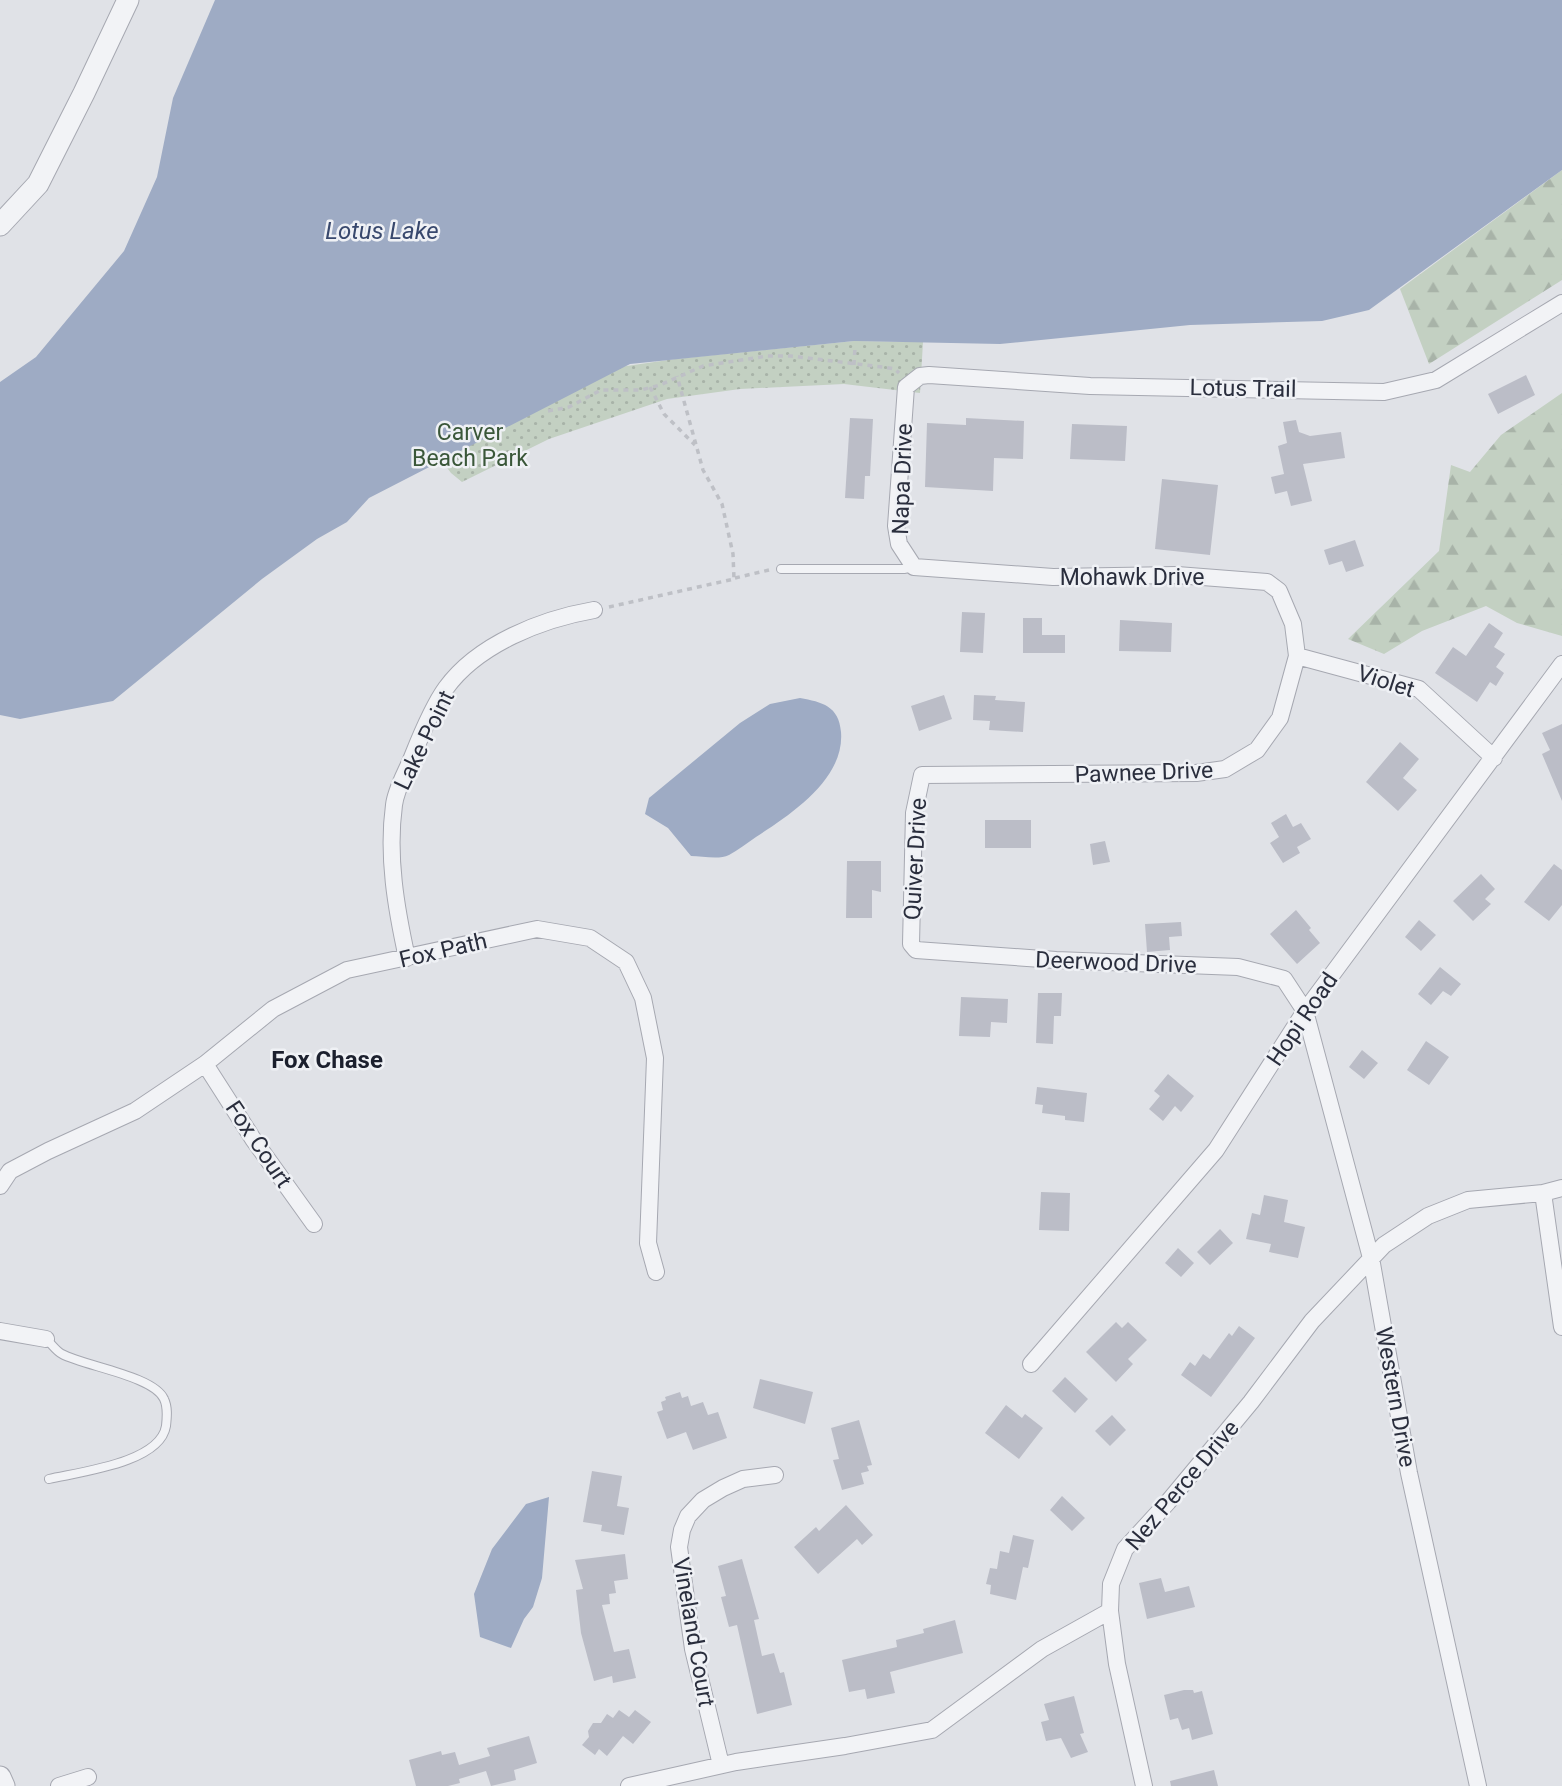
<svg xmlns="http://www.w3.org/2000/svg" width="1562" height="1786" viewBox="0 0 1562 1786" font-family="Roboto,sans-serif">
<defs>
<pattern id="grass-dots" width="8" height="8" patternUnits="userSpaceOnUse" patternTransform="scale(1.75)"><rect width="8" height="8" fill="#c3d0c2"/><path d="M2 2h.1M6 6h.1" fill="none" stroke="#a8b3a8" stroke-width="1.8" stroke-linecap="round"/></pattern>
<pattern id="forest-firs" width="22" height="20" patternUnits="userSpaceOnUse" patternTransform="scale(1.75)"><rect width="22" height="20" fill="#c3d0c2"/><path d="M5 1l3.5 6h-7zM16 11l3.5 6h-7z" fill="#a8b3a8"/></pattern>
</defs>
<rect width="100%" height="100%" fill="#e0e2e7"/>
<path fill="url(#grass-dots)" d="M 854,341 L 923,342 L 920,393 L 844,384 L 740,389 L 667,399 L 549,439 L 462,482 L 451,473 L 432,448 L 606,369 L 675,359 Z"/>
<path fill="url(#forest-firs)" d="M 1562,170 L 1562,280 L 1429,364 L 1400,289 Z
M 1562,393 L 1562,636 L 1517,623 L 1486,606 L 1422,631 L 1384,654 L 1348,639 L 1439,551 L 1451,465 L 1470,472 L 1501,435 Z"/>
<path fill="#9eabc4" d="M 215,0 L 1562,0 L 1562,170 L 1369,310 L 1322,321 L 1190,325 L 1000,344 L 854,341 L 630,364 L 369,498 L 347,522 L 317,539 L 262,579 L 113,701 L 20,719 L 0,715 L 0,382 L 36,357 L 124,251 L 157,177 L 173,98 Z
M 800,698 C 822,702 839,706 841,732 C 845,779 790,815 756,837 C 747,843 738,850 729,855 C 719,860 702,856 691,856 L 668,828 L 645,814 L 649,798 L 740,723 L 770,704 Z
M 549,1497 L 542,1578 L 533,1607 L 524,1619 L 511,1648 L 480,1637 L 474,1594 L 492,1549 L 526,1504 Z"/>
<path fill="#bbbdc7" d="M 1526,375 L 1535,395 L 1498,414 L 1488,394 Z
M 850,418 L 873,419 L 870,476 L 865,476 L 864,499 L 845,498 Z
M 966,418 L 1024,421 L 1023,459 L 994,458 L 993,491 L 925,487 L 927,423 L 966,425 Z
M 1296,420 L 1299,432 L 1310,436 L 1341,432 L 1345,458 L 1303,464 L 1312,501 L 1291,506 L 1287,491 L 1275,494 L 1271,477 L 1284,474 L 1278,446 L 1287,443 L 1283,422 Z
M 1072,424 L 1127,426 L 1125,461 L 1070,459 Z
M 1162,479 L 1218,485 L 1210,555 L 1155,549 Z
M 1355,540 L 1364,566 L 1346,572 L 1342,561 L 1329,565 L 1324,550 Z
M 962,612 L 985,613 L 983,653 L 960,652 Z
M 1023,618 L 1042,618 L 1042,635 L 1065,635 L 1065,653 L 1023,653 Z
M 1120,620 L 1172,623 L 1171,652 L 1119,651 Z
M 1489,623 L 1503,633 L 1494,647 L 1505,654 L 1496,667 L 1504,673 L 1496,686 L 1490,682 L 1477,702 L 1435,673 L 1453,647 L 1466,656 Z
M 944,695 L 952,719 L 919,731 L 911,706 Z
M 974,695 L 996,696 L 995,700 L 1025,702 L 1023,732 L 989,730 L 990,721 L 973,720 Z
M 1562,724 L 1562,801 L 1542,754 L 1550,750 L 1542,733 Z
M 1400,742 L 1419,759 L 1403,778 L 1417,790 L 1398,811 L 1366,782 Z
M 1286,814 L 1293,827 L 1301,823 L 1311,839 L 1297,847 L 1300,853 L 1283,863 L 1270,843 L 1279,837 L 1271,823 Z
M 985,820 L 1031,820 L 1031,848 L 985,848 Z
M 1105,841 L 1110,862 L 1093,865 L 1090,844 Z
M 847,861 L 881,861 L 881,892 L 872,890 L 872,918 L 846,918 Z
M 1554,864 L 1562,870 L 1562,905 L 1549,921 L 1524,902 Z
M 1481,874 L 1495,889 L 1485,899 L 1491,904 L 1473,921 L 1453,901 Z
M 1296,910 L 1311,928 L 1309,930 L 1320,943 L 1297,964 L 1270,934 Z
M 1419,920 L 1436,935 L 1421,951 L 1405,937 Z
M 1181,922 L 1182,936 L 1169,937 L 1170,950 L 1147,952 L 1145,924 Z
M 1440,967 L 1461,984 L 1451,996 L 1443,991 L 1431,1005 L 1418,994 Z
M 1038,993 L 1062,993 L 1061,1016 L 1054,1016 L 1053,1044 L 1036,1043 Z
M 961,997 L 1008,999 L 1007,1023 L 991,1022 L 990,1037 L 959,1036 Z
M 1426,1041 L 1449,1057 L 1429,1085 L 1407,1070 Z
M 1362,1050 L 1378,1063 L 1364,1079 L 1349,1067 Z
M 1168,1074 L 1194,1096 L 1181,1112 L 1175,1106 L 1163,1121 L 1149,1109 L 1160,1096 L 1154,1091 Z
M 1037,1087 L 1087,1093 L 1084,1122 L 1065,1120 L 1065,1116 L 1042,1113 L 1043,1105 L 1035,1104 Z
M 1041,1192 L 1070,1193 L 1069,1231 L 1039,1230 Z
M 1264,1195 L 1288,1200 L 1284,1222 L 1305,1227 L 1298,1258 L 1269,1252 L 1271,1244 L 1246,1239 L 1252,1213 L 1260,1215 Z
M 1220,1229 L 1233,1243 L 1210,1265 L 1197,1252 Z
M 1178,1248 L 1194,1263 L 1181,1277 L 1165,1263 Z
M 1116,1322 L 1122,1328 L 1128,1322 L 1147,1340 L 1128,1359 L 1133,1364 L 1116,1382 L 1086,1352 Z
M 1239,1326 L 1255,1338 L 1211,1397 L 1181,1375 L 1190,1362 L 1195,1366 L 1203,1354 L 1210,1359 L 1229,1333 L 1232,1336 Z
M 1065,1377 L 1088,1399 L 1075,1413 L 1052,1391 Z
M 760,1379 L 813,1392 L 805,1424 L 753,1408 Z
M 680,1392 L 682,1398 L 688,1396 L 691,1406 L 703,1402 L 708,1415 L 718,1412 L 727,1438 L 693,1450 L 686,1432 L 667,1439 L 657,1412 L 663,1410 L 661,1402 L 666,1400 L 665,1397 Z
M 1006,1405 L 1022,1418 L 1025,1414 L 1043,1428 L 1019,1459 L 985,1433 Z
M 1112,1415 L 1126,1430 L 1110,1446 L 1095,1431 Z
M 859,1420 L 872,1465 L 867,1466 L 869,1471 L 861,1473 L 864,1484 L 842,1490 L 833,1460 L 839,1459 L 831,1428 Z
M 592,1471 L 622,1476 L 617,1506 L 629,1508 L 624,1535 L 601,1531 L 602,1525 L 583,1522 Z
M 1062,1496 L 1085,1518 L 1072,1531 L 1050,1510 Z
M 846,1505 L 873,1535 L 862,1545 L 857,1539 L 818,1574 L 794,1547 L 816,1527 L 819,1531 Z
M 1013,1535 L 1034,1540 L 1028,1568 L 1023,1567 L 1016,1600 L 990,1594 L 991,1585 L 986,1584 L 990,1568 L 997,1569 L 1000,1551 L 1009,1553 Z
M 625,1554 L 628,1579 L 614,1581 L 616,1593 L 609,1594 L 610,1604 L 602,1605 L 614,1652 L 629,1649 L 636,1678 L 613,1683 L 612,1676 L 594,1681 L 581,1633 L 576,1590 L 583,1589 L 575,1560 Z
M 742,1559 L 759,1619 L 754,1620 L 762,1656 L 774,1653 L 780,1673 L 784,1672 L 792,1705 L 757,1714 L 737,1625 L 729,1627 L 721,1597 L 726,1596 L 718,1566 Z
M 1161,1578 L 1165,1592 L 1189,1586 L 1195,1607 L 1147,1619 L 1139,1583 Z
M 955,1620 L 963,1653 L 890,1672 L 895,1693 L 867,1699 L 865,1689 L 849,1692 L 842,1660 L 897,1647 L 896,1640 L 924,1633 L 923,1629 Z
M 1184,1690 L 1193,1690 L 1194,1693 L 1202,1691 L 1213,1734 L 1192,1740 L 1189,1728 L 1182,1730 L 1178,1718 L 1170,1720 L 1164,1695 Z
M 1074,1696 L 1084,1733 L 1080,1734 L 1088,1752 L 1071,1758 L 1061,1738 L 1046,1741 L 1041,1722 L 1049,1720 L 1044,1704 Z
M 619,1710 L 629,1717 L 635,1710 L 651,1722 L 633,1744 L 623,1736 L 607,1756 L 599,1749 L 595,1755 L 582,1745 L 589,1737 L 588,1731 L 593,1723 L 601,1723 L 607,1714 L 613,1718 Z
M 529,1736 L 537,1763 L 514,1770 L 516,1780 L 491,1786 L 486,1771 L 459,1779 L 460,1783 L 448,1786 L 416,1786 L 409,1760 L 441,1751 L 442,1755 L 455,1752 L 459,1765 L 490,1756 L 487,1748 Z
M 1214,1770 L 1218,1786 L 1171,1786 L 1170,1781 Z"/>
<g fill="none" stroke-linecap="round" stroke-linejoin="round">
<g stroke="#a6a8b1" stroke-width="10">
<path id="service" d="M 781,569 L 904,569 L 914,567
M 46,1339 C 51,1343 56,1351 62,1354 C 84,1366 154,1376 164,1399 C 168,1407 167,1417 166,1426 C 160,1463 79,1472 49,1479"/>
</g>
<g stroke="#a6a8b1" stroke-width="18">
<path id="minor" d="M 1297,656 L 1419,689 L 1494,758
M 407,958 C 396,908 387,856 394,805 C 396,788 407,771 413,755 C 421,735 433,706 446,688 C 478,644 542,619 594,610
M 205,1064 L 253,1139 L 314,1224
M 0,1186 L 10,1171 L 48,1151 L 135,1111 L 205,1064 L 273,1009 L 347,970 L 537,929 L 590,938 L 626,962 L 643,998 L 655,1058 L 648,1243 L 656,1272
M 1543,1193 L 1562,1327
M 0,1331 L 46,1339
M 1031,1364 L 1216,1150 L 1305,1011 L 1562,664
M 1110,1611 L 1117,1664 L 1144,1786
M 721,1765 L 693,1649 L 679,1547 L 682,1530 L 688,1516 L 703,1500 L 723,1488 L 743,1479 L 775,1475
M 59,1786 L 88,1777
M 629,1786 L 736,1762 L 845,1746 L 932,1730 L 1042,1649 L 1110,1611 L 1111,1584 L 1125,1549 L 1168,1502 L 1251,1402 L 1312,1321 L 1384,1245 L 1428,1216 L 1468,1200 L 1543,1193 L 1562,1188
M 1478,1786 L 1409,1473 L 1371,1258 L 1305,1011 L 1284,979 L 1238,967 L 1056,960 L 916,950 L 911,944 L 914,813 L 922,775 L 1196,773 L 1225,769 L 1257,750 L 1280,718 L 1297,656 L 1293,624 L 1279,591 L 1267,582 L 1177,575 L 1053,577 L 914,567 L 899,544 L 896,526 L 906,387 L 920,376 L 929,375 L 1090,386 L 1384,392 L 1436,380 L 1562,303"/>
</g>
<g stroke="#a6a8b1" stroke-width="23">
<path id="tertiary" d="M 0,225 L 38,184 L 84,93 L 128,0
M 0,1777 L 4,1786"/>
</g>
<path stroke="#bec0c6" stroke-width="3.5" stroke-dasharray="5 5" stroke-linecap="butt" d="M 854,365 L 855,347
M 650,387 L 664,414 L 695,445
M 548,411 L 569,407 L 601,390 L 641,390 L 660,385 L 703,366 L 767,356 L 791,356 L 882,367 L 895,369 L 899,373
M 735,578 L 769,570
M 609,607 L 734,579 L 733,554 L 722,504 L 703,470 L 677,376"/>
<use href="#service" stroke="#f2f3f6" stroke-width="8"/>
<use href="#minor" stroke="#f2f3f6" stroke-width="16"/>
<use href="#tertiary" stroke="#f2f3f6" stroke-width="21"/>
</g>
<g text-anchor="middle" stroke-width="5" stroke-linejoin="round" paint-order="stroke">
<g font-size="23" fill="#2a2e3d" stroke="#eff1f5">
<text transform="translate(1243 388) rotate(1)" y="8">Lotus Trail</text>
<text transform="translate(902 479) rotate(-88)" y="8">Napa Drive</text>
<text x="1132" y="585">Mohawk Drive</text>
<text transform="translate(1386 681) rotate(18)" y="8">Violet</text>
<text transform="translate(424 740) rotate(-64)" y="8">Lake Point</text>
<text transform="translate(1144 772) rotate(-2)" y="8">Pawnee Drive</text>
<text transform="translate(915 859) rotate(-87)" y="8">Quiver Drive</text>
<text transform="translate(443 950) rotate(-13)" y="8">Fox Path</text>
<text transform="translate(1116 962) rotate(2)" y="8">Deerwood Drive</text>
<text transform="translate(1302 1019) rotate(-56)" y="8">Hopi Road</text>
<text transform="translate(259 1144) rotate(56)" y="8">Fox Court</text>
<text transform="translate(1396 1397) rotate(80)" y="8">Western Drive</text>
<text transform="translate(1182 1485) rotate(-50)" y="8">Nez Perce Drive</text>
<text transform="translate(694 1632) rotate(80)" y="8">Vineland Court</text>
</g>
<g font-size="23" fill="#3a5739" stroke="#eff1f5">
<text x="470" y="440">Carver<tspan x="470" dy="26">Beach Park</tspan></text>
</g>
<g font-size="24" font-style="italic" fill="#38486d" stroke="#eff1f5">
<text x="382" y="239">Lotus Lake</text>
</g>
<g font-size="24" font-weight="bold" fill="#1c202e" stroke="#eff1f5">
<text x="327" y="1068">Fox Chase</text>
</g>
</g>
</svg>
